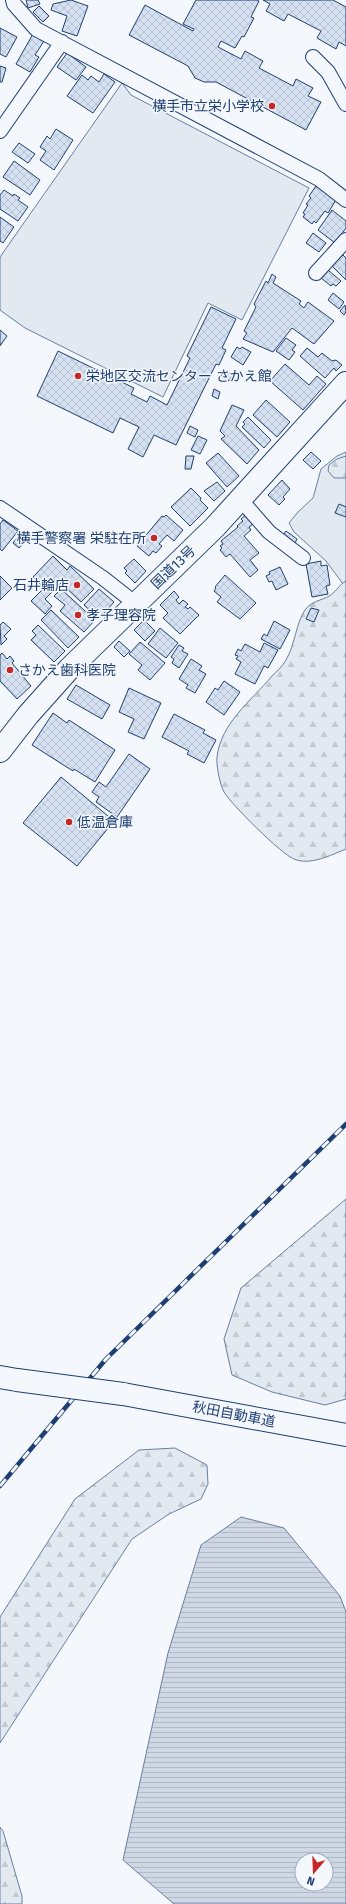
<svg xmlns="http://www.w3.org/2000/svg" width="346" height="1904" viewBox="0 0 346 1904" font-family="'Fira Sans','Noto Sans JP',sans-serif">
<defs>
<pattern id="forest-firs" width="22" height="20" patternUnits="userSpaceOnUse"><rect width="22" height="20" fill="#e3e9f0"/><path d="M5 1l3.5 6h-7zM16 11l3.5 6h-7z" fill="#c2c9d1"/></pattern>
<pattern id="water-rules" width="6" height="5" patternUnits="userSpaceOnUse"><rect width="6" height="5" fill="#cfd7e4"/><path d="M0 2.5h6" fill="none" stroke="#b1bac7"/></pattern>
<pattern id="building-cross-hatch" width="8" height="8" patternUnits="userSpaceOnUse"><rect width="8" height="8" fill="#d5e0f0"/><path d="M0 0l8 8M0 8l8-8" fill="none" stroke="#b6c1d1"/></pattern>
</defs>
<rect width="100%" height="100%" fill="#f4f7fb"/>
<path fill="#e3e9f0" stroke="#687fa3" d="M 122,83 L 131,95 L 309,188 L 242,320 L 208,303 L 163,397 L 25,328 L 0,310 L 0,257 Z
M 346,452 L 346,588 L 326,561 L 294,532 L 289,523 L 298,512 L 313,498 L 321,469 L 337,456 Z"/>
<path fill="url(#forest-firs)" stroke="#687fa3" d="M 346,456 L 346,478 L 334,478 L 328,471 L 329,465 L 337,459 Z
M 346,581 L 346,849 C 331,855 310,866 294,859 C 281,854 231,804 224,792 C 220,785 216,765 217,757 C 221,723 251,701 272,676 C 277,671 283,666 286,660 C 295,645 296,623 305,610 C 313,599 325,601 333,593 C 339,588 339,585 346,581 Z
M 346,1199 L 346,1399 L 325,1405 L 272,1392 L 232,1375 L 224,1339 L 241,1288 Z
M 175,1448 L 207,1465 L 208,1484 L 201,1499 L 169,1514 L 132,1539 L 0,1743 L 0,1617 L 75,1499 L 139,1450 Z
M 0,1827 L 3,1831 L 22,1896 L 22,1904 L 0,1904 Z"/>
<path fill="url(#water-rules)" stroke="#687fa3" fill-rule="evenodd" d="M 241,1517 L 284,1528 L 340,1596 L 346,1612 L 346,1904 L 174,1904 L 123,1860 L 168,1653 L 201,1545 ZM 302,1860 L 326,1860 L 326,1884 L 302,1884 Z"/>
<path fill="url(#building-cross-hatch)" stroke="#1d3f73" d="M 26,0 L 38,0 L 40,4 L 28,8 Z
M 71,0 L 88,6 L 77,36 L 62,31 L 67,16 L 51,10 L 53,4 Z
M 196,0 L 257,0 L 259,1 L 251,17 L 254,18 L 244,37 L 242,36 L 235,48 L 221,41 L 218,47 L 241,59 L 245,51 L 263,61 L 259,68 L 293,86 L 296,79 L 313,88 L 308,96 L 321,102 L 306,130 L 216,82 L 204,82 L 195,78 L 188,66 L 129,35 L 145,5 L 193,31 L 194,29 L 183,24 Z
M 263,0 L 333,0 L 346,7 L 346,46 L 339,42 L 336,49 L 317,38 L 321,31 L 288,14 L 284,21 L 266,11 L 270,4 Z
M 39,6 L 49,16 L 43,22 L 33,12 Z
M 0,28 L 17,37 L 6,57 L 0,54 Z
M 33,34 L 44,41 L 35,55 L 39,57 L 30,72 L 16,64 Z
M 67,53 L 86,67 L 76,80 L 57,67 Z
M 0,66 L 6,68 L 2,82 L 0,82 Z
M 104,74 L 115,82 L 93,113 L 67,96 L 82,75 L 88,80 L 91,76 L 99,82 Z
M 56,129 L 73,140 L 54,170 L 40,160 L 46,151 L 40,147 L 47,136 L 50,139 Z
M 19,143 L 35,154 L 28,163 L 12,152 Z
M 14,161 L 40,180 L 30,195 L 3,177 Z
M 316,186 L 336,200 L 328,213 L 325,211 L 316,223 L 314,221 L 312,224 L 303,217 L 305,214 L 303,213 L 308,205 L 306,204 L 311,198 L 309,196 Z
M 4,190 L 13,196 L 14,194 L 20,198 L 18,200 L 28,207 L 18,221 L 0,209 L 0,195 Z
M 332,210 L 346,221 L 346,228 L 335,243 L 318,230 Z
M 0,217 L 14,227 L 3,243 L 0,241 Z
M 313,233 L 326,243 L 319,252 L 306,243 Z
M 343,255 L 346,258 L 346,280 L 332,266 Z
M 328,270 L 341,281 L 336,286 L 333,284 L 331,286 L 321,278 Z
M 272,274 L 276,277 L 273,283 L 301,301 L 299,304 L 304,308 L 308,302 L 334,321 L 314,344 L 292,328 L 273,352 L 243,339 L 247,333 L 244,331 L 256,307 L 254,304 L 266,281 L 268,283 Z
M 333,293 L 344,302 L 339,309 L 328,300 Z
M 345,305 L 346,312 L 344,315 L 340,311 Z
M 211,307 L 236,319 L 222,348 L 226,350 L 219,365 L 216,364 L 176,445 L 154,435 L 143,457 L 128,449 L 139,427 L 120,418 L 113,433 L 37,396 L 58,351 L 134,388 L 131,394 L 147,402 L 150,396 L 167,405 L 190,358 L 187,356 Z
M 0,330 L 7,336 L 0,346 Z
M 286,338 L 296,345 L 292,350 L 295,352 L 289,360 L 276,351 Z
M 237,347 L 240,349 L 242,347 L 251,352 L 243,365 L 231,357 Z
M 307,348 L 318,357 L 322,353 L 332,361 L 336,360 L 342,365 L 336,371 L 334,368 L 325,378 L 300,356 Z
M 285,364 L 309,385 L 317,376 L 326,384 L 303,410 L 270,381 Z
M 225,370 L 233,376 L 229,381 L 221,376 Z
M 214,389 L 220,392 L 218,399 L 212,396 Z
M 266,400 L 290,422 L 277,437 L 253,415 Z
M 232,405 L 244,410 L 236,426 L 259,450 L 247,464 L 221,439 L 225,436 L 220,431 Z
M 248,417 L 271,440 L 264,448 L 242,427 L 245,424 L 243,422 Z
M 190,426 L 198,430 L 195,437 L 187,433 Z
M 198,436 L 207,440 L 200,454 L 191,450 Z
M 311,452 L 321,461 L 313,469 L 303,460 Z
M 218,453 L 239,476 L 227,487 L 206,463 Z
M 186,456 L 194,456 L 191,469 L 185,469 Z
M 282,480 L 290,489 L 283,497 L 285,499 L 279,505 L 268,495 Z
M 217,482 L 225,491 L 214,501 L 204,491 Z
M 191,488 L 201,498 L 200,500 L 208,508 L 190,526 L 171,507 Z
M 339,504 L 346,507 L 346,517 L 335,513 Z
M 248,513 L 256,522 L 249,527 L 251,530 L 244,536 L 259,553 L 250,560 L 258,570 L 250,577 L 230,554 L 226,557 L 220,550 L 222,548 L 220,546 L 223,544 L 221,541 L 238,527 L 237,526 L 243,521 L 241,519 Z
M 166,515 L 183,530 L 174,541 L 167,535 L 159,544 L 162,546 L 156,553 L 153,551 L 149,556 L 137,546 L 162,516 L 164,517 Z
M 3,520 L 18,531 L 2,551 L 0,549 L 0,524 Z
M 286,531 L 297,539 L 295,543 L 283,535 Z
M 22,532 L 28,537 L 19,548 L 13,543 Z
M 53,556 L 67,570 L 70,566 L 94,589 L 81,602 L 61,583 L 45,599 L 52,606 L 45,614 L 31,601 L 44,588 L 33,577 Z
M 134,559 L 146,571 L 135,583 L 125,573 L 127,571 L 124,568 Z
M 321,561 L 321,566 L 327,565 L 330,585 L 326,586 L 328,594 L 312,597 L 306,564 Z
M 280,567 L 288,584 L 276,590 L 272,581 L 269,582 L 266,576 L 270,574 L 269,572 Z
M 225,575 L 256,603 L 240,619 L 217,602 L 221,597 L 214,591 L 216,588 L 215,587 Z
M 0,576 L 12,588 L 0,600 Z
M 61,589 L 95,620 L 84,632 L 60,611 L 65,605 L 54,596 Z
M 99,589 L 114,602 L 99,619 L 84,605 Z
M 174,591 L 179,597 L 176,600 L 179,604 L 183,600 L 188,604 L 185,607 L 188,609 L 190,607 L 199,615 L 180,634 L 163,618 L 168,613 L 160,605 Z
M 311,608 L 319,610 L 314,622 L 306,619 Z
M 51,610 L 79,637 L 68,648 L 41,620 Z
M 144,620 L 155,631 L 145,641 L 134,630 Z
M 274,621 L 290,630 L 280,649 L 261,639 L 264,634 L 267,636 Z
M 3,622 L 11,629 L 4,636 L 7,639 L 1,645 L 0,625 Z
M 38,625 L 65,651 L 54,662 L 31,640 L 36,635 L 32,631 Z
M 160,628 L 178,643 L 166,658 L 148,644 Z
M 119,641 L 130,651 L 124,657 L 114,647 Z
M 140,642 L 165,663 L 150,680 L 138,670 L 142,665 L 129,654 Z
M 264,643 L 278,650 L 268,668 L 264,666 L 255,684 L 235,674 L 241,662 L 236,659 L 238,656 L 235,655 L 238,649 L 241,651 L 245,644 L 260,652 Z
M 179,645 L 184,648 L 182,651 L 188,654 L 179,668 L 172,663 L 174,659 L 171,657 Z
M 2,653 L 7,659 L 10,656 L 14,661 L 12,663 L 31,686 L 17,699 L 0,681 L 0,655 Z
M 191,659 L 202,666 L 199,670 L 206,674 L 195,693 L 186,688 L 188,685 L 179,679 Z
M 224,681 L 240,692 L 224,715 L 206,702 L 215,688 L 218,690 Z
M 76,685 L 110,705 L 102,719 L 67,699 Z
M 129,688 L 161,703 L 144,739 L 128,732 L 134,719 L 119,712 Z
M 53,713 L 67,723 L 69,720 L 115,750 L 95,782 L 74,769 L 73,771 L 32,745 Z
M 174,714 L 205,730 L 203,733 L 216,740 L 204,763 L 187,754 L 189,751 L 162,737 Z
M 129,754 L 150,769 L 117,817 L 96,802 L 99,797 L 92,792 L 99,782 L 106,787 Z
M 61,777 L 114,821 L 77,866 L 23,823 Z"/>
<g fill="none" stroke-linecap="round" stroke-linejoin="round">
<g stroke="#1d3f73" stroke-width="16">
<path id="minor" d="M 13,0 L 14,4 L 36,29 L 319,179 L 346,200
M 313,57 L 328,72 L 346,104
M 0,131 L 62,42
M 316,273 L 346,240
M 240,499 L 269,532 L 303,558
M 0,508 L 103,578 L 136,604"/>
</g>
<g stroke="#1d3f73" stroke-width="24">
<path id="trunk" d="M 0,751 L 28,715 L 69,669 L 215,527 L 346,383"/>
</g>
<g stroke="#1d3f73" stroke-width="24">
<path id="motorway" d="M 0,1377 L 17,1380
M 123,1394 L 346,1435"/>
</g>
<use href="#minor" stroke="#f4f7fb" stroke-width="14"/>
<use href="#trunk" stroke="#f4f7fb" stroke-width="22"/>
<use href="#motorway" stroke="#f4f7fb" stroke-width="22"/>
<g stroke="#1d3f73" stroke-width="4.5">
<path id="rail" d="M 0,1486 L 106,1359 L 346,1124"/>
</g>
<use href="#rail" stroke="#f4f7fb" stroke-width="3" stroke-dasharray="9" stroke-linecap="butt"/>
<g stroke="#1d3f73" stroke-width="24" stroke-linecap="butt">
<path id="motorway-bridge" d="M 17,1380 L 123,1394"/>
</g>
<use href="#motorway-bridge" stroke="#f4f7fb" stroke-width="22"/>
</g>
<g fill="#c62828" stroke="#f4f7fb" stroke-width="1.5">
<circle cx="272" cy="106" r="4"/>
<circle cx="78" cy="376" r="4"/>
<circle cx="154" cy="538" r="4"/>
<circle cx="77" cy="585" r="4"/>
<circle cx="78" cy="615" r="4"/>
<circle cx="10" cy="670" r="4"/>
<circle cx="69" cy="822" r="4"/>
</g>
<g text-anchor="middle" stroke-width="3" stroke-linejoin="round" paint-order="stroke">
<g font-size="14" fill="#1d3f73" stroke="#f4f7fb" text-anchor="start">
<text x="264" y="111" text-anchor="end">横手市立栄小学校</text>
<text x="86" y="381">栄地区交流センター さかえ館</text>
<text x="146" y="543" text-anchor="end">横手警察署 栄駐在所</text>
<text x="69" y="590" text-anchor="end">石井輪店</text>
<text x="86" y="620">孝子理容院</text>
<text x="18" y="675">さかえ歯科医院</text>
<text x="77" y="827">低温倉庫</text>
</g>
<g font-size="14" fill="#1d3f73" stroke="#f4f7fb">
<text transform="translate(173 567) rotate(-44)" y="5">国道13号</text>
<text transform="translate(234 1414) rotate(11)" y="5">秋田自動車道</text>
</g>
</g>
<g transform="translate(314 1872) rotate(199)"><circle r="19" fill="#f4f7fb" stroke="#9eadc5"/>
<path d="M0-3L7 15L0 10L-7 15Z" fill="#c62828"/>
<text y="-6" font-size="11" font-weight="bold" text-anchor="middle" fill="#1d3f73">N</text>
</g>
</svg>
